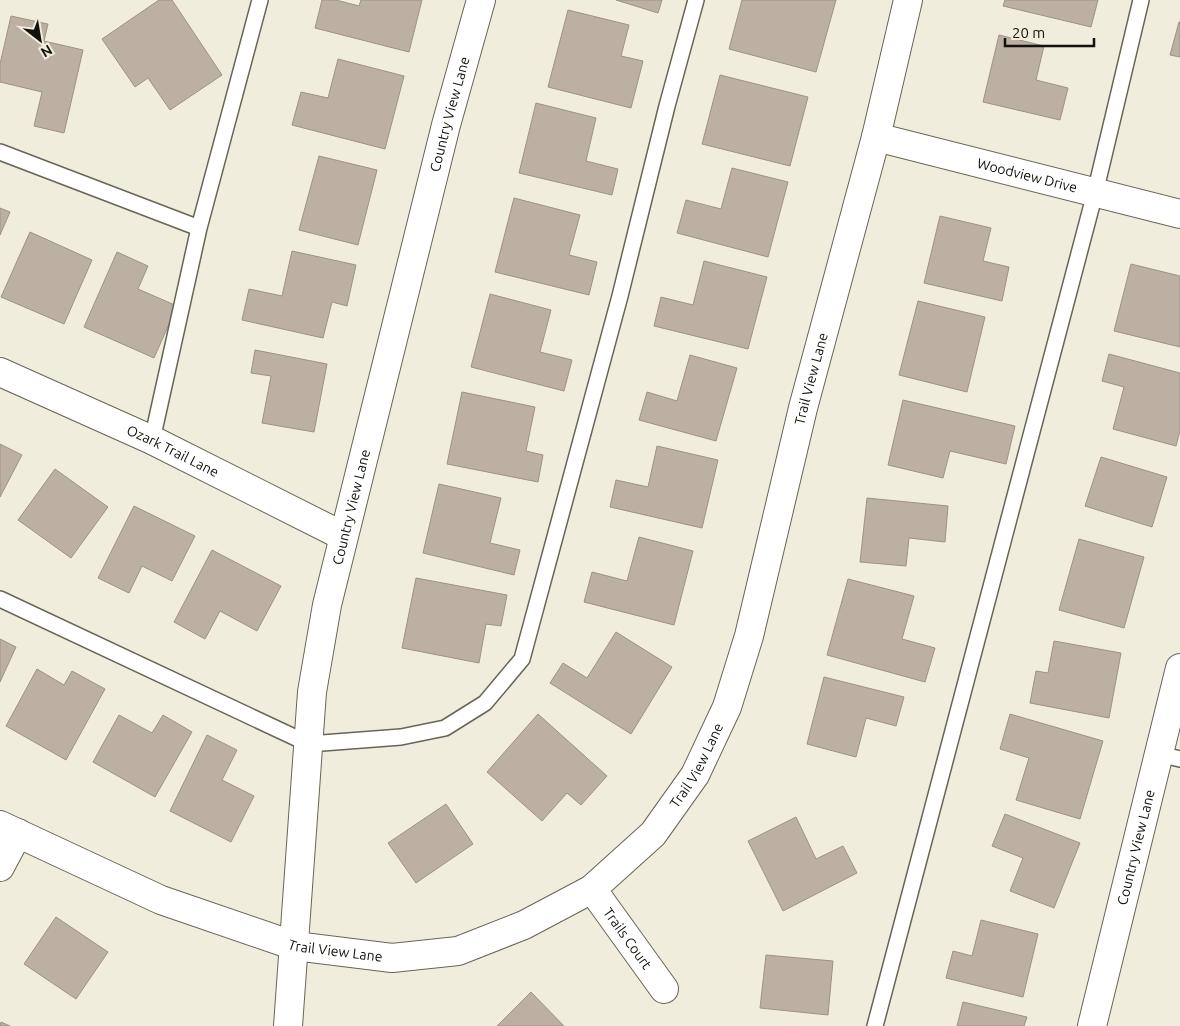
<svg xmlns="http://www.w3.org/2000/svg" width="1180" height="1026" viewBox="0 0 1180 1026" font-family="Ubuntu,sans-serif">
<rect width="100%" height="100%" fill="#f1eddc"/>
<path fill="#bbb0a2" stroke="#9d9285" d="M 159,0 L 172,0 L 222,75 L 170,110 L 148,78 L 135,87 L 102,39 Z
M 322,0 L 336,0 L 359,6 L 361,0 L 422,0 L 409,52 L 315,28 Z
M 616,0 L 662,0 L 658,13 Z
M 742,0 L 836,0 L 816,72 L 729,49 Z
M 1005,0 L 1098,0 L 1091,27 L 1003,6 Z
M 568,10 L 629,25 L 621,56 L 643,61 L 631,108 L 548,87 Z
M 11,16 L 48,24 L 44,41 L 83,50 L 64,133 L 34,126 L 42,92 L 0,82 L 0,64 Z
M 1179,22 L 1180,22 L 1180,57 L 1170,55 Z
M 999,35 L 1044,46 L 1036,80 L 1068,88 L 1060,120 L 983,102 Z
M 338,59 L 404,76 L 385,149 L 292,125 L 301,92 L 328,98 Z
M 720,75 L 808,97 L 790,166 L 702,144 Z
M 536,103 L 596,118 L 586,161 L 618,169 L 612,195 L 519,173 Z
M 319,156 L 377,170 L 358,245 L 299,230 Z
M 732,168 L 788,182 L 768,257 L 677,233 L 686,200 L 721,209 Z
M 514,198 L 580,215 L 569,255 L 597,262 L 589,295 L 495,272 Z
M 0,208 L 10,212 L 0,235 Z
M 940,216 L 991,228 L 983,261 L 1009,267 L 1002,301 L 924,283 Z
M 30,232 L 92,260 L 64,324 L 1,297 Z
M 292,251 L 356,265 L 347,306 L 332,302 L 323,338 L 242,320 L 249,289 L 282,296 Z
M 117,252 L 148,266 L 138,289 L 177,306 L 154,358 L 84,327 Z
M 704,261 L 767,277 L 748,349 L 654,326 L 661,297 L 693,305 Z
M 1131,264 L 1180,276 L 1180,347 L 1114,331 Z
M 490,294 L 551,310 L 540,352 L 572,360 L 564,391 L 471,367 Z
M 918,301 L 985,317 L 967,392 L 899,375 Z
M 255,350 L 327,364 L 314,432 L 262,423 L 271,376 L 251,373 Z
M 1109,354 L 1180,373 L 1180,431 L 1176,446 L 1113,429 L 1124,387 L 1102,381 Z
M 690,355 L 737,368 L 716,441 L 639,420 L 647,392 L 677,401 Z
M 462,392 L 535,407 L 526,451 L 543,455 L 538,482 L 447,464 Z
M 903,400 L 1015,426 L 1006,464 L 950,451 L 943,478 L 888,465 Z
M 0,444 L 22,455 L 0,497 Z
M 657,446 L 718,460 L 702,528 L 610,507 L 616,480 L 648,487 Z
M 1101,457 L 1167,477 L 1152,527 L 1085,506 Z
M 55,469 L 108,507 L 71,558 L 18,520 Z
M 439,484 L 501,498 L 490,543 L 520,550 L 514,575 L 423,553 Z
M 867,498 L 948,506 L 945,542 L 909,538 L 906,566 L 860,562 Z
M 134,506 L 195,536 L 172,581 L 142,566 L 129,593 L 98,578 Z
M 639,537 L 693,551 L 674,625 L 584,602 L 592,572 L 627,581 Z
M 1079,539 L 1144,557 L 1124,628 L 1059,610 Z
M 212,550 L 281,586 L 257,631 L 220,611 L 205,639 L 174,622 Z
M 416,578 L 507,595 L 501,626 L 486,624 L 479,663 L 402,648 Z
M 848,579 L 914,596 L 902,639 L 935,648 L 925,682 L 827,655 Z
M 616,632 L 672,667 L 631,734 L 550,683 L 563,663 L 587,678 Z
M 0,639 L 16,647 L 0,682 Z
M 1054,641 L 1121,653 L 1109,718 L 1030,703 L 1036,671 L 1048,673 Z
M 37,669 L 64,685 L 72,671 L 105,689 L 66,760 L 6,726 Z
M 824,677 L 904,697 L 896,726 L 866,718 L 856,757 L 807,744 Z
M 538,714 L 607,776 L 581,805 L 567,793 L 542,821 L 487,772 Z
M 1010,714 L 1103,741 L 1080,819 L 1016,800 L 1029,758 L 1000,749 Z
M 119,715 L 152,733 L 163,715 L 192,732 L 155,797 L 93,762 Z
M 207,735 L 237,750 L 222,780 L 254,796 L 231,842 L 170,811 Z
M 446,804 L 473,844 L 416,883 L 388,843 Z
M 1005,814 L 1080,843 L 1054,908 L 1010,891 L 1023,858 L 992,846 Z
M 796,817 L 816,859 L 843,846 L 857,873 L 783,911 L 748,841 Z
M 56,917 L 108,952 L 76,999 L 24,964 Z
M 981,920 L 1038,934 L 1023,997 L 946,978 L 953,951 L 972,956 Z
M 766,955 L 833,961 L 828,1015 L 760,1008 Z
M 531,992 L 564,1026 L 497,1026 Z
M 963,1002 L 1027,1017 L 1024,1026 L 957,1026 Z
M 1,1022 L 10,1026 L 0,1026 Z"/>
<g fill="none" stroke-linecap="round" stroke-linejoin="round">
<g stroke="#686556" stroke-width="18">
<path id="lane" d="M 0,152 L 199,228
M 152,440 L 199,228 L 260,0
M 0,599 L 309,744 L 401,737 L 445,728 L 485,703 L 522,659 L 620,296 L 667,106 L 696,0
M 1159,754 L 1180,759
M 875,1026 L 1095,193 L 1141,0"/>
</g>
<g stroke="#686556" stroke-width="30">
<g id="street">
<path id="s1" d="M 876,137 L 1180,214"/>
<path id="s2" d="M 0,372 L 152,440 L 343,536"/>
<path id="s3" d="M 0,825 L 161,900 L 295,946 L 392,958 L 458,951 L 524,925 L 592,889 L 653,834 L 695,775 L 727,707 L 749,636 L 803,408 L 876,137 L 908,0"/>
<path d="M 0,867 L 18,833"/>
<path id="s4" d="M 592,889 L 664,989"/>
<path id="s5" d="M 288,1026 L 312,692 L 327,605 L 446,125 L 481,0"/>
<path id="s6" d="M 1092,1026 L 1180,668"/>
</g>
</g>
<use href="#lane" stroke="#fff" stroke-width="15"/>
<use href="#street" stroke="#fff" stroke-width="28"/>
</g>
<g text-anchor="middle" stroke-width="4" stroke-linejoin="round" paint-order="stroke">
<g font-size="14" fill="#12110b" stroke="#f1eddc">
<text dy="5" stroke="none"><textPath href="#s5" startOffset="929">Country View Lane</textPath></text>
<text dy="5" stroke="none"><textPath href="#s1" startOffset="156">Woodview Drive</textPath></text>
<text dy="5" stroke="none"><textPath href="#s3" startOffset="1200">Trail View Lane</textPath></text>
<text dy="5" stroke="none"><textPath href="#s2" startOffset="190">Ozark Trail Lane</textPath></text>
<text dy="5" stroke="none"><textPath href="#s5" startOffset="524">Country View Lane</textPath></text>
<text dy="5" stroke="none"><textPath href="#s3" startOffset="795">Trail View Lane</textPath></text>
<text dy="5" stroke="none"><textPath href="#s6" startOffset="184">Country View Lane</textPath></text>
<text dy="5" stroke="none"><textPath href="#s4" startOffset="61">Trails Court</textPath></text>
<text dy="5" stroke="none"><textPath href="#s3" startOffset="360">Trail View Lane</textPath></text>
</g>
</g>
<g transform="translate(40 40) rotate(149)" stroke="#f1eddc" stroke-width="4" paint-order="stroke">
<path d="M0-4L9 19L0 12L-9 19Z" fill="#12110b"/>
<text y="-8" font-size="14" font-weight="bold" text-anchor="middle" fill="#12110b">N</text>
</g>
<path d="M1005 38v8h89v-8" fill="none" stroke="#12110b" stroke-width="2.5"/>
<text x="1012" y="38" font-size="15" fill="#12110b" stroke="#f1eddc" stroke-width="4" paint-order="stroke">20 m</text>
</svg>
